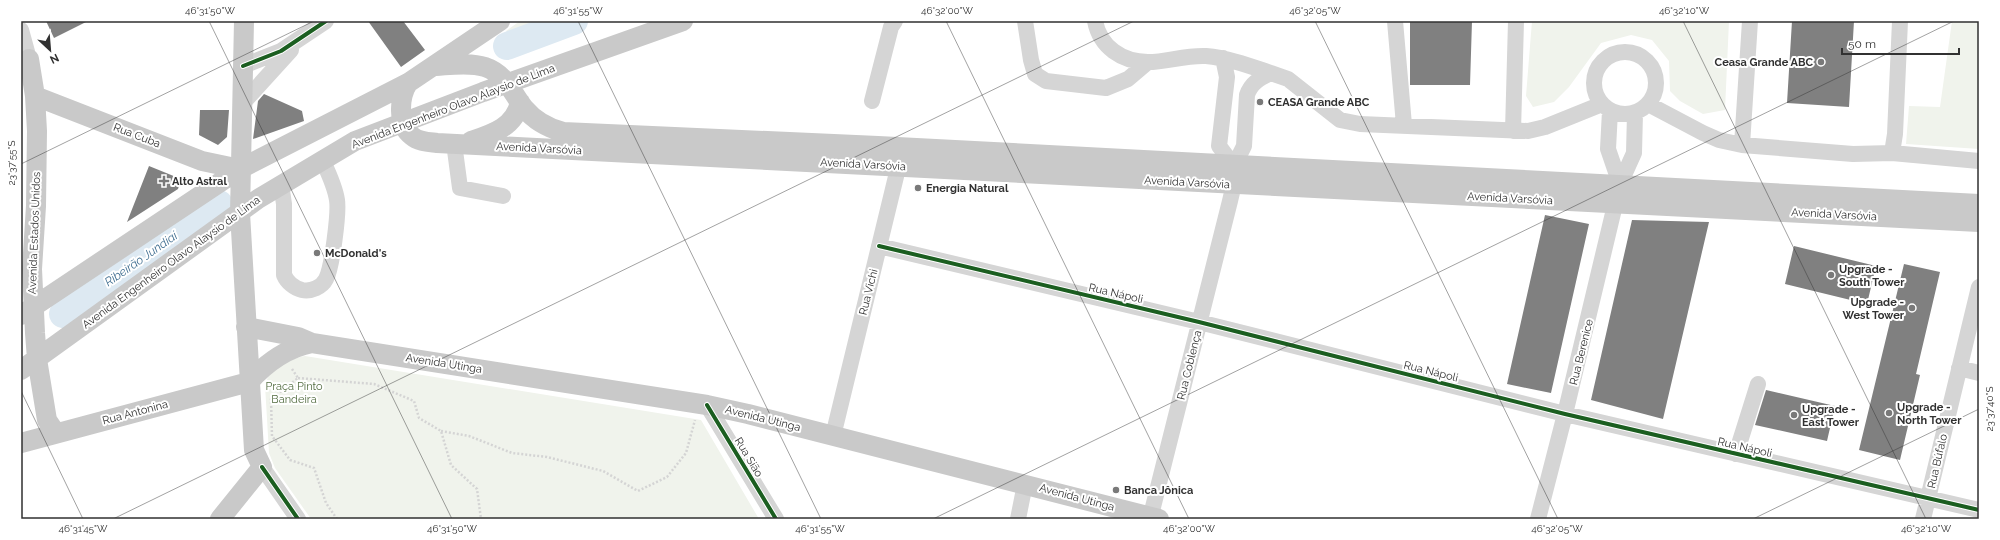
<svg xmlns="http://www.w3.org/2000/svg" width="2000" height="540" viewBox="0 0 2000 540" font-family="Raleway,sans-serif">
<rect width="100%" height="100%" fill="#fff"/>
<path fill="#f0f3ec" d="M 520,21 L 554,21 L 510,36 L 506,31 Z
M 1532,21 L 1729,21 L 1725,110 L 1703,114 L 1680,101 L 1670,91 L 1669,61 L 1652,40 L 1631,35 L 1601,43 L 1569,87 L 1554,102 L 1533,107 L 1526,96 Z
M 1952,21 L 1979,21 L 1979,149 L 1906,144 L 1909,106 L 1940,107 Z
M 305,356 L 701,420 L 759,519 L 311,519 L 275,468 L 269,453 L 265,385 C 267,370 291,358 305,356 Z"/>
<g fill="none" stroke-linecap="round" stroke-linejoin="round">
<path stroke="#dde9f2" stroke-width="28" d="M 507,46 L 574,21
M 63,314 L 219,204"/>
</g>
<path fill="#808080" d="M 46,21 L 88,21 L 54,38 Z
M 368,21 L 403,21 L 425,50 L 401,67 Z
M 1410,21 L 1472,21 L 1470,85 L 1410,85 Z
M 1792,21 L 1854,21 L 1849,107 L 1787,103 Z
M 264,94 L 302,111 L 304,121 L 253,139 L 258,101 Z
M 200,110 L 229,110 L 227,137 L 218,145 L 199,135 Z
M 149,166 L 181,179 L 178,189 L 127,222 Z
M 1545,215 L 1589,224 L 1551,393 L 1507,384 Z
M 1632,220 L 1709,222 L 1663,419 L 1591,400 Z
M 1794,246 L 1876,266 L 1867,304 L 1785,284 Z
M 1904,264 L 1940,272 L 1916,374 L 1920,375 L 1900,460 L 1859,450 Z
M 1766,390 L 1835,406 L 1827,441 L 1755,425 Z"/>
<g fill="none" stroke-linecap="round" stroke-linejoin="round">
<path stroke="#d4d4d4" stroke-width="2.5" stroke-dasharray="2 2" stroke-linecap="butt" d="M 292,369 L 298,378 L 271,399 L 272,436 L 290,460 L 314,468 L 326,503 L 337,519
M 298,378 L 374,384 L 414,401 L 419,418 L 441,431 L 451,465 L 477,489 L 481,519
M 441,431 L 469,436 L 512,453 L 547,457 L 603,471 L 638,491 L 667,477 L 686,453 L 695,420"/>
<path stroke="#d5d5d5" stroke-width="16" d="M 1025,21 L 1031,60 L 1035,74 L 1046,81 L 1106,88 L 1128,79 L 1148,62
M 1095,21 C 1100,47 1122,62 1148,62 C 1167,62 1185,55 1206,56 C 1228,58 1250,66 1271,73
M 1395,21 L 1404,125
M 21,30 L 29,59
M1594 83a31 31 0 1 1 62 0a31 31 0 1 1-62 0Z
M 1223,58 L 1227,77 L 1219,146 L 1234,166
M 243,66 L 281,51 L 326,21
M 872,101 L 891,27 L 895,21
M 242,104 L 291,50
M 1648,104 L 1703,133 L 1719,140 L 1742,145 L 1853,154 L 1892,153 L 1895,134 L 1900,21
M 1610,111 L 1608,149 L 1620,184
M 1513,131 L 1516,21
M 454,143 L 460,188 L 503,196
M 1742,145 L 1750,21
M 1892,153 L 1979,161
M 281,184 L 284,204 L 284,275 C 287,282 294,288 302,290 C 311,292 322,287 326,279 C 332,268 339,213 337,200 C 335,186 328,172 322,159
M 879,246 L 1199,322 L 1565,414 L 1979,510
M 1959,368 L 1979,373
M 707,405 L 776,519
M 833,436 L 901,156
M 1736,454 L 1758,384
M 262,467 L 298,519
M 1018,519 L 1025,484
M 1150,519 L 1230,201 L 1234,184 L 1234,166 L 1244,146 L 1247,95 C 1251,83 1260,78 1271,73 L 1288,79 L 1340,120 L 1360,124 L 1528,131 L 1545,127 L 1602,104
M 1538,519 L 1565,414 L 1620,184 L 1634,153 L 1635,113
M 1923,519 L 1979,287"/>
<path stroke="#c9c9c9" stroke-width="20" d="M 21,66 L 29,59 L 35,96 L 37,131 L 36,206 L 32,269 L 35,333 L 37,359 L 47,420 L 53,429 L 58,432
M 436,66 C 451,65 470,62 485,67 C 506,74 512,93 524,108 C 534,120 548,128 563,132 L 878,146 L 1979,204
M 408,83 C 399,97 397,125 412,136 C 419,142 429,142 437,143 L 1979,222
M 35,96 L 202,161 L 240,169
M 471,141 C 492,134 515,127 520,102
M 21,315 L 240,169 L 408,83 L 500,21
M 246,327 L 298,337 L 312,343 L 707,405 L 748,414 L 1159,519
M 21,370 L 258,199 L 355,141 L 483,92 L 683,21
M 249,382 C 266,363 287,348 312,343
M 21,443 L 249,382
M 220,519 L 262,467 L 254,450 L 240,213 L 244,21"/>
<g stroke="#fff" stroke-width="6">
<path id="cycleway" d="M 243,66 L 281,51 L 326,21
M 879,246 L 1199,322 L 1565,414 L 1979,510
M 707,405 L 776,519
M 262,467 L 298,519"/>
</g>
<use href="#cycleway" stroke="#1b5e20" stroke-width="4"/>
</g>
<path fill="none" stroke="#313131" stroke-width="1" stroke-opacity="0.45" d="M 209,21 L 452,519M 578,21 L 821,519M 946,21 L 1189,519M 1315,21 L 1558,519M 1683,21 L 1926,519M 21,164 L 314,21M 21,391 L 83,519M 113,519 L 1134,21M 933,519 L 1954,21M 1753,519 L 1979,409"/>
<g fill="#797979" stroke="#fff" stroke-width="1.5">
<circle cx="1821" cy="62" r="4"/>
<circle cx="1260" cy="102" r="4"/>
<path d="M162 175h4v4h4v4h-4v4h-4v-4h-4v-4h4z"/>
<circle cx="918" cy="188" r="4"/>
<circle cx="317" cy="253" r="4"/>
<circle cx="1831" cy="275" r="4"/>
<circle cx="1912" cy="308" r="4"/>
<circle cx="1889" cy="413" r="4"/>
<circle cx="1794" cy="415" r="4"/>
<circle cx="1116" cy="490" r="4"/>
</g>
<g text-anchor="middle" stroke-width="4" stroke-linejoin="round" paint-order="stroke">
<g font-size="11" font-weight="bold" fill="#313131" stroke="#fff" text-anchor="start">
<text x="1813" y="66" text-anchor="end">Ceasa Grande ABC</text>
<text x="1268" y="106">CEASA Grande ABC</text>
<text x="172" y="185">Alto Astral</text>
<text x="926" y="192">Energia Natural</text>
<text x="325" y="257">McDonald's</text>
<text x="1839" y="273">Upgrade -<tspan x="1839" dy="13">South Tower</tspan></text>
<text x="1904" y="306" text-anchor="end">Upgrade -<tspan x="1904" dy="13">West Tower</tspan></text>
<text x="1897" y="411">Upgrade -<tspan x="1897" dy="13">North Tower</tspan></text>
<text x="1802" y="413">Upgrade -<tspan x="1802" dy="13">East Tower</tspan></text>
<text x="1124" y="494">Banca Jônica</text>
</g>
<g font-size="11" fill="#313131" stroke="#fff">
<text transform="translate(453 106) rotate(-21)" y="4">Avenida Engenheiro Olavo Alaysio de Lima</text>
<text transform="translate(137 135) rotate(21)" y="4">Rua Cuba</text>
<text transform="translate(539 148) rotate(3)" y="4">Avenida Varsóvia</text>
<text transform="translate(863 164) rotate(3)" y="4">Avenida Varsóvia</text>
<text transform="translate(1187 182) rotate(3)" y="4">Avenida Varsóvia</text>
<text transform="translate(1510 198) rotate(3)" y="4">Avenida Varsóvia</text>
<text transform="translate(1834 214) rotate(3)" y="4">Avenida Varsóvia</text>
<text transform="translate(34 233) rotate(-88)" y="4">Avenida Estados Unidos</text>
<text transform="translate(171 262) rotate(-36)" y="4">Avenida Engenheiro Olavo Alaysio de Lima</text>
<text transform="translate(868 292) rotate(-76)" y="4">Rua Vichi</text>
<text transform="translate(1116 293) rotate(13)" y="4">Rua Nápoli</text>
<text transform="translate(1581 352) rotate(-76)" y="4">Rua Berenice</text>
<text transform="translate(444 363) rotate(9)" y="4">Avenida Utinga</text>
<text transform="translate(1189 365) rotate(-76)" y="4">Rua Coblença</text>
<text transform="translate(1431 371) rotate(14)" y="4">Rua Nápoli</text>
<text transform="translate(135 412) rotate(-15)" y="4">Rua Antonina</text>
<text transform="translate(763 418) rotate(14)" y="4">Avenida Utinga</text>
<text transform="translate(1745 447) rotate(13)" y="4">Rua Nápoli</text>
<text transform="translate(749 457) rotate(59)" y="4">Rua Sião</text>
<text transform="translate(1937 461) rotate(-77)" y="4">Rua Búfalo</text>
<text transform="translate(1077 497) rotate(15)" y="4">Avenida Utinga</text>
</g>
<g font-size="11" fill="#526c40" stroke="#fff">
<text x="294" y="390">Praça Pinto<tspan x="294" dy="13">Bandeira</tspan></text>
</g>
<g font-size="12" font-style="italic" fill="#416f91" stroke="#fff">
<text transform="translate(141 259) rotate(-35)" y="4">Ribeirão Jundiaí</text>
</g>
</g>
<rect width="2000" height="540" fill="none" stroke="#ffffff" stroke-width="44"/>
<g transform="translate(50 50) rotate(154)" stroke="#ffffff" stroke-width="3" paint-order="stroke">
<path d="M0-3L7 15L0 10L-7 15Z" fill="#313131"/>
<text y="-6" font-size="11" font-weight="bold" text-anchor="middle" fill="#313131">N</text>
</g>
<path d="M1842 48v6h117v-6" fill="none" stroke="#313131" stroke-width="2"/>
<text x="1848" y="48" font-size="12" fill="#313131" stroke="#ffffff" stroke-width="3" paint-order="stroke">50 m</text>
<rect x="22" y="22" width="1956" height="496" fill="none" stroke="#313131" stroke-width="1.5"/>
<g font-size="10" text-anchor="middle" fill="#313131">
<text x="210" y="14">46°31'50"W</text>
<text x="578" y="14">46°31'55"W</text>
<text x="947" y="14">46°32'00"W</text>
<text x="1315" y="14">46°32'05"W</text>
<text x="1684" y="14">46°32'10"W</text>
<text transform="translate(11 163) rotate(-90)" y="4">23°37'55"S</text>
<text transform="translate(1989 409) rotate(-90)" y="4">23°37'40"S</text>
<text x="83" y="532">46°31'45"W</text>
<text x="452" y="532">46°31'50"W</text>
<text x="820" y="532">46°31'55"W</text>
<text x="1189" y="532">46°32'00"W</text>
<text x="1557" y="532">46°32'05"W</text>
<text x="1926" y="532">46°32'10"W</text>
</g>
</svg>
